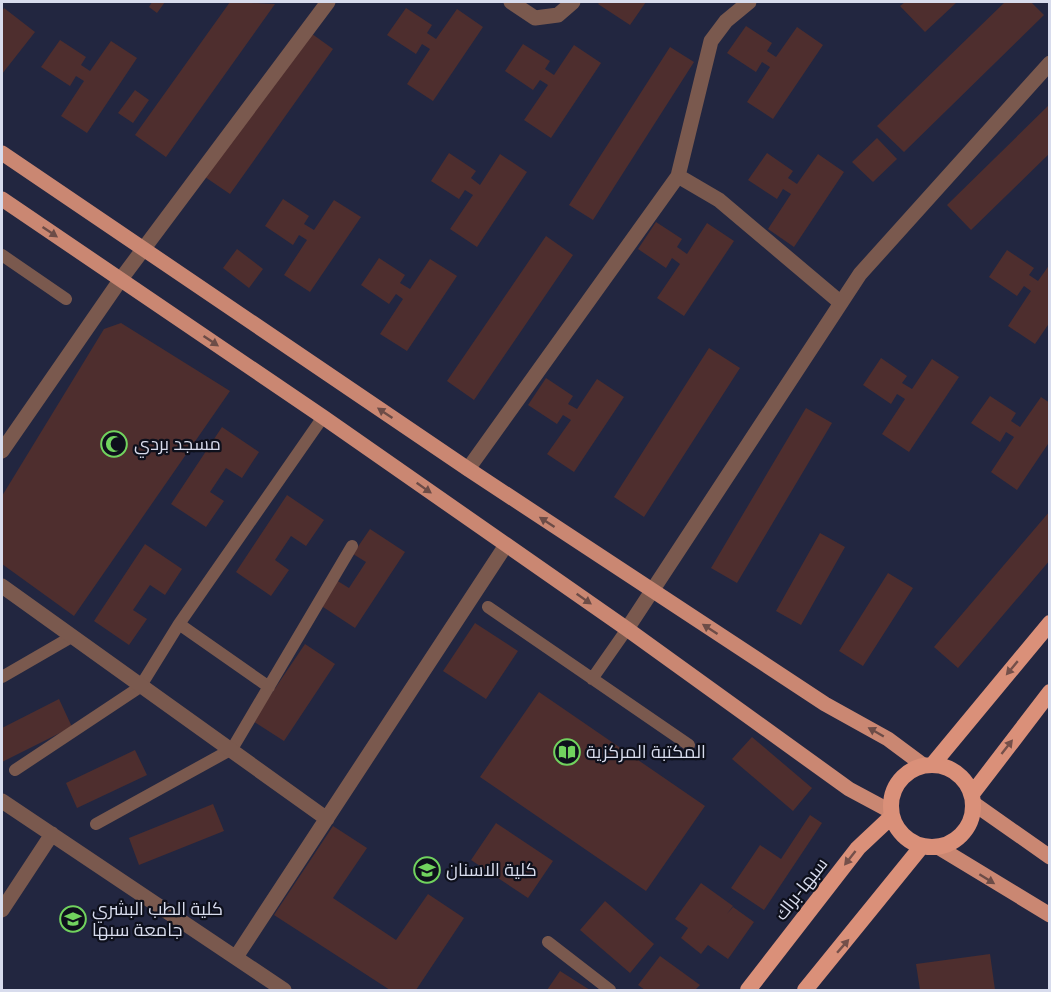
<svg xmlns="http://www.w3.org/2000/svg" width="1051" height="992" viewBox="0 0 1051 992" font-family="'Public Sans',Cairo,sans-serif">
<rect width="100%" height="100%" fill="#222640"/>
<path fill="#4e2e2e" d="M 152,2 L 165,2 L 157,13 L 149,7 Z
M 230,2 L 275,4 L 166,157 L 135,135 Z
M 600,2 L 646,2 L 630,25 L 598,4 Z
M 905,2 L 957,2 L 925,32 L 900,6 Z
M 1005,2 L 1031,2 L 1044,15 L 904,152 L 877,126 Z
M 4,8 L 35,32 L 2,74 L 2,12 Z
M 406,8 L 432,25 L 427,33 L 436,39 L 457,9 L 483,27 L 433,101 L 407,84 L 430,49 L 422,44 L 416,54 L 387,35 Z
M 746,26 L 772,43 L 767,51 L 776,57 L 797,27 L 823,45 L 773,119 L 747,102 L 770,67 L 762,62 L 756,72 L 727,53 Z
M 308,31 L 333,49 L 230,194 L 205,177 Z
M 60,40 L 86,57 L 81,65 L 90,71 L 111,41 L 137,58 L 87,133 L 61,116 L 84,81 L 76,76 L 70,86 L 41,67 Z
M 523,44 L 550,61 L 545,69 L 554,75 L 574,45 L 601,63 L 551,138 L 524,120 L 548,85 L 540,80 L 533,90 L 505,71 Z
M 670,47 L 694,62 L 593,220 L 569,205 Z
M 135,90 L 149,100 L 133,123 L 118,113 Z
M 1050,104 L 1050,153 L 971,230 L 947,205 Z
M 877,138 L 897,159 L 873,182 L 852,162 Z
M 449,153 L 476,171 L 471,178 L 480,185 L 500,154 L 527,172 L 477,247 L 450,229 L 473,195 L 465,190 L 459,199 L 431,181 Z
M 767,153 L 793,171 L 788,178 L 797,184 L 818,154 L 844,172 L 794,247 L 768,229 L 791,194 L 783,189 L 777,199 L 748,180 Z
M 283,199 L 309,216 L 304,224 L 314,230 L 334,200 L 361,217 L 310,292 L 284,275 L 307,240 L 299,235 L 293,245 L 265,226 Z
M 656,222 L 682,239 L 677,247 L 687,254 L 707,223 L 734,241 L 684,316 L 657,298 L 680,264 L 672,258 L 666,268 L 638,249 Z
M 546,236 L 573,255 L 474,400 L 447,381 Z
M 237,249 L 263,269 L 249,288 L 223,268 Z
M 1007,250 L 1034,268 L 1029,275 L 1038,281 L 1050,264 L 1050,322 L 1035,344 L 1008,326 L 1031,291 L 1024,286 L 1017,296 L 989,277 Z
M 379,258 L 405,275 L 400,283 L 410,289 L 430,259 L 457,276 L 407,351 L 380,334 L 403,299 L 396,294 L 389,304 L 361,285 Z
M 121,323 L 230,391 L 74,616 L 2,564 L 2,496 L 104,329 Z
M 709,348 L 740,368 L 644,517 L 614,497 Z
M 881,358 L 907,376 L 902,383 L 912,389 L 932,359 L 959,377 L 909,452 L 882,434 L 905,399 L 897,394 L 891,404 L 863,385 Z
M 546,378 L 573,396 L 568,404 L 577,409 L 597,379 L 624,397 L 574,472 L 547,454 L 571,420 L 563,415 L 557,424 L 528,405 Z
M 990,396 L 1016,413 L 1011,421 L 1020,427 L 1041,397 L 1050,403 L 1050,441 L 1017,490 L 991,472 L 1014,437 L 1006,432 L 1000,442 L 971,423 Z
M 806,408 L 832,423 L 737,583 L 711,568 Z
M 222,427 L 259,452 L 242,478 L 226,468 L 210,492 L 224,501 L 206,527 L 171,504 Z
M 287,495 L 324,520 L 306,546 L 291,536 L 275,560 L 289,570 L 271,596 L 236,572 Z
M 1050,511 L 1050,560 L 958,668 L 934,647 Z
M 370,529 L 405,552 L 355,628 L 320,605 L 336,580 L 349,588 L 366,562 L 353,554 Z
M 820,533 L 845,547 L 801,625 L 776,611 Z
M 145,544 L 182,569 L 165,595 L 150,585 L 133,610 L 147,619 L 129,645 L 94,621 Z
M 888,573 L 913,588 L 863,666 L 839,651 Z
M 475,623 L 518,651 L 486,699 L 443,671 Z
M 305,644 L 335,664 L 284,741 L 253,721 Z
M 539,692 L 705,806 L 646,891 L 480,777 Z
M 59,699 L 72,727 L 2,762 L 2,728 Z
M 752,737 L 812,788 L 793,811 L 732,759 Z
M 135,750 L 147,775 L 77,808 L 66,783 Z
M 213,804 L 224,831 L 139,865 L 129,838 Z
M 810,815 L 822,823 L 764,910 L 731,888 L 760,845 L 781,859 Z
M 496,823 L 553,861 L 528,898 L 471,860 Z
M 333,826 L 367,848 L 333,898 L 396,940 L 428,894 L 464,918 L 416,990 L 390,990 L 274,915 Z
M 701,883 L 733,906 L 727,914 L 733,907 L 754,922 L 728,959 L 708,945 L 701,954 L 681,938 L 688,928 L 675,919 Z
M 605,901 L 654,944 L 630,973 L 580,930 Z
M 990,954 L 995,990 L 920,990 L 916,964 Z
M 660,956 L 700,985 L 695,990 L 645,990 L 638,985 Z
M 560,971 L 590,990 L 547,990 Z"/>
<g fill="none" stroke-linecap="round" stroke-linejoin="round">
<path stroke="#7a594e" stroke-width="12" d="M 2,255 L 66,299
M 488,607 L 689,745
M 179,624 L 269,687
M 2,677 L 73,636
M 592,679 L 627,629
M 15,770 L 140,687 L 179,624 L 323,417
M 96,824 L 232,749 L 352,546
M 548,942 L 610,990"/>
<path stroke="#7a594e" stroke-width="15" d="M 511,2 L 535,18 L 558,15 L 573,2
M 678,176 L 711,41 L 726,21 L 749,2
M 2,451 L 121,279 L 328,2
M 468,469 L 678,176 L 719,200 L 841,303
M 2,586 L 327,819
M 627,629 L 860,274 L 1050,63
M 2,801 L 284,990
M 2,910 L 52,834
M 236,957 L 506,545"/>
<path stroke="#ca8772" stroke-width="15" d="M 2,153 L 468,469 L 825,704 L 888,739 L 923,765
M 2,199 L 323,417 L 627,629 L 849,789 L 890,811
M 973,803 L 1050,857
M 938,847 L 1050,915"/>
<path stroke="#da9079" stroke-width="16" d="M 933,764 L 1050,623
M891 806a41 41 0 1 1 82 0a41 41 0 1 1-82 0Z
M 972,794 L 1050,692
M 748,990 L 858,848 L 891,817
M 805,990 L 922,846"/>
</g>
<defs><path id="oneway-solid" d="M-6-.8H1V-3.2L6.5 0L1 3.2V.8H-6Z" transform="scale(1.5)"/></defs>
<g fill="#6c4c47">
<use href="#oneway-solid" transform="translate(50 232) rotate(34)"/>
<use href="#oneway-solid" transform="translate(211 341) rotate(34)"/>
<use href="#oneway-solid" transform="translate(385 413) rotate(-146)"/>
<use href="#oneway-solid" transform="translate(424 488) rotate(35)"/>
<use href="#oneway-solid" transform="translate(547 522) rotate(-147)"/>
<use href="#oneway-solid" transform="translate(584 599) rotate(35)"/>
<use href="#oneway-solid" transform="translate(710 629) rotate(-147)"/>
<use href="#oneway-solid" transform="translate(876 732) rotate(-150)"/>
<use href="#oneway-solid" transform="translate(987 879) rotate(32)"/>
</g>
<g fill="#74504a">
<use href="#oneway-solid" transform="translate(1012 668) rotate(130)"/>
<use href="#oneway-solid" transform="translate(1007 747) rotate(-52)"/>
<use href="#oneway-solid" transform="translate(850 858) rotate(128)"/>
<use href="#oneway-solid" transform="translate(843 946) rotate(-49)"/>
</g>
<defs>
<g id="mosque-ring" transform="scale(1.35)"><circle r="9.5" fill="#0e101c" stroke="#71d35e" stroke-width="1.5"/><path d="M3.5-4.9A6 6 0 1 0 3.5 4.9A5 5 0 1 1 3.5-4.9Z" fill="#71d35e"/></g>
<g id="library-ring" transform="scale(1.35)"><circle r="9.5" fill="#0e101c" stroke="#71d35e" stroke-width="1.5"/><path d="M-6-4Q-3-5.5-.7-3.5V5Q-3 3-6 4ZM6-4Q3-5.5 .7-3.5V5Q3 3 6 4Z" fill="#71d35e"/></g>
<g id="university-ring" transform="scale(1.35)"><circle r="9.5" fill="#0e101c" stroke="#71d35e" stroke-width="1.5"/><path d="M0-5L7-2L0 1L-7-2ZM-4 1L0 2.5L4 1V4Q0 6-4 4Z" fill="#71d35e"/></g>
</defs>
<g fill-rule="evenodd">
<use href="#mosque-ring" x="114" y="444"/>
<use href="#library-ring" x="567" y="752"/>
<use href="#university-ring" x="427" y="870"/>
<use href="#university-ring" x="73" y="919"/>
</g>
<g text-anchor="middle" stroke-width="4.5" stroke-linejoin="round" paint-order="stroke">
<g font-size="18" fill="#d8dced" stroke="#0e101c" text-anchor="start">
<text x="134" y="450">مسجد بردي</text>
<text x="586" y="758">المكتبة المركزية</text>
<text x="446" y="876">كلية الاسنان</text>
<text x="92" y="915">كلية الطب البشري<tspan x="92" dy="21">جامعة سبها</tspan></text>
</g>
<g font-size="18" fill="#d8dced" stroke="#0e101c">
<text transform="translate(801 889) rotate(-52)" y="6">سبها-براك</text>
</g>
</g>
<rect width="1051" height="992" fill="none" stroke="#d8dced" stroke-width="6"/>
</svg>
